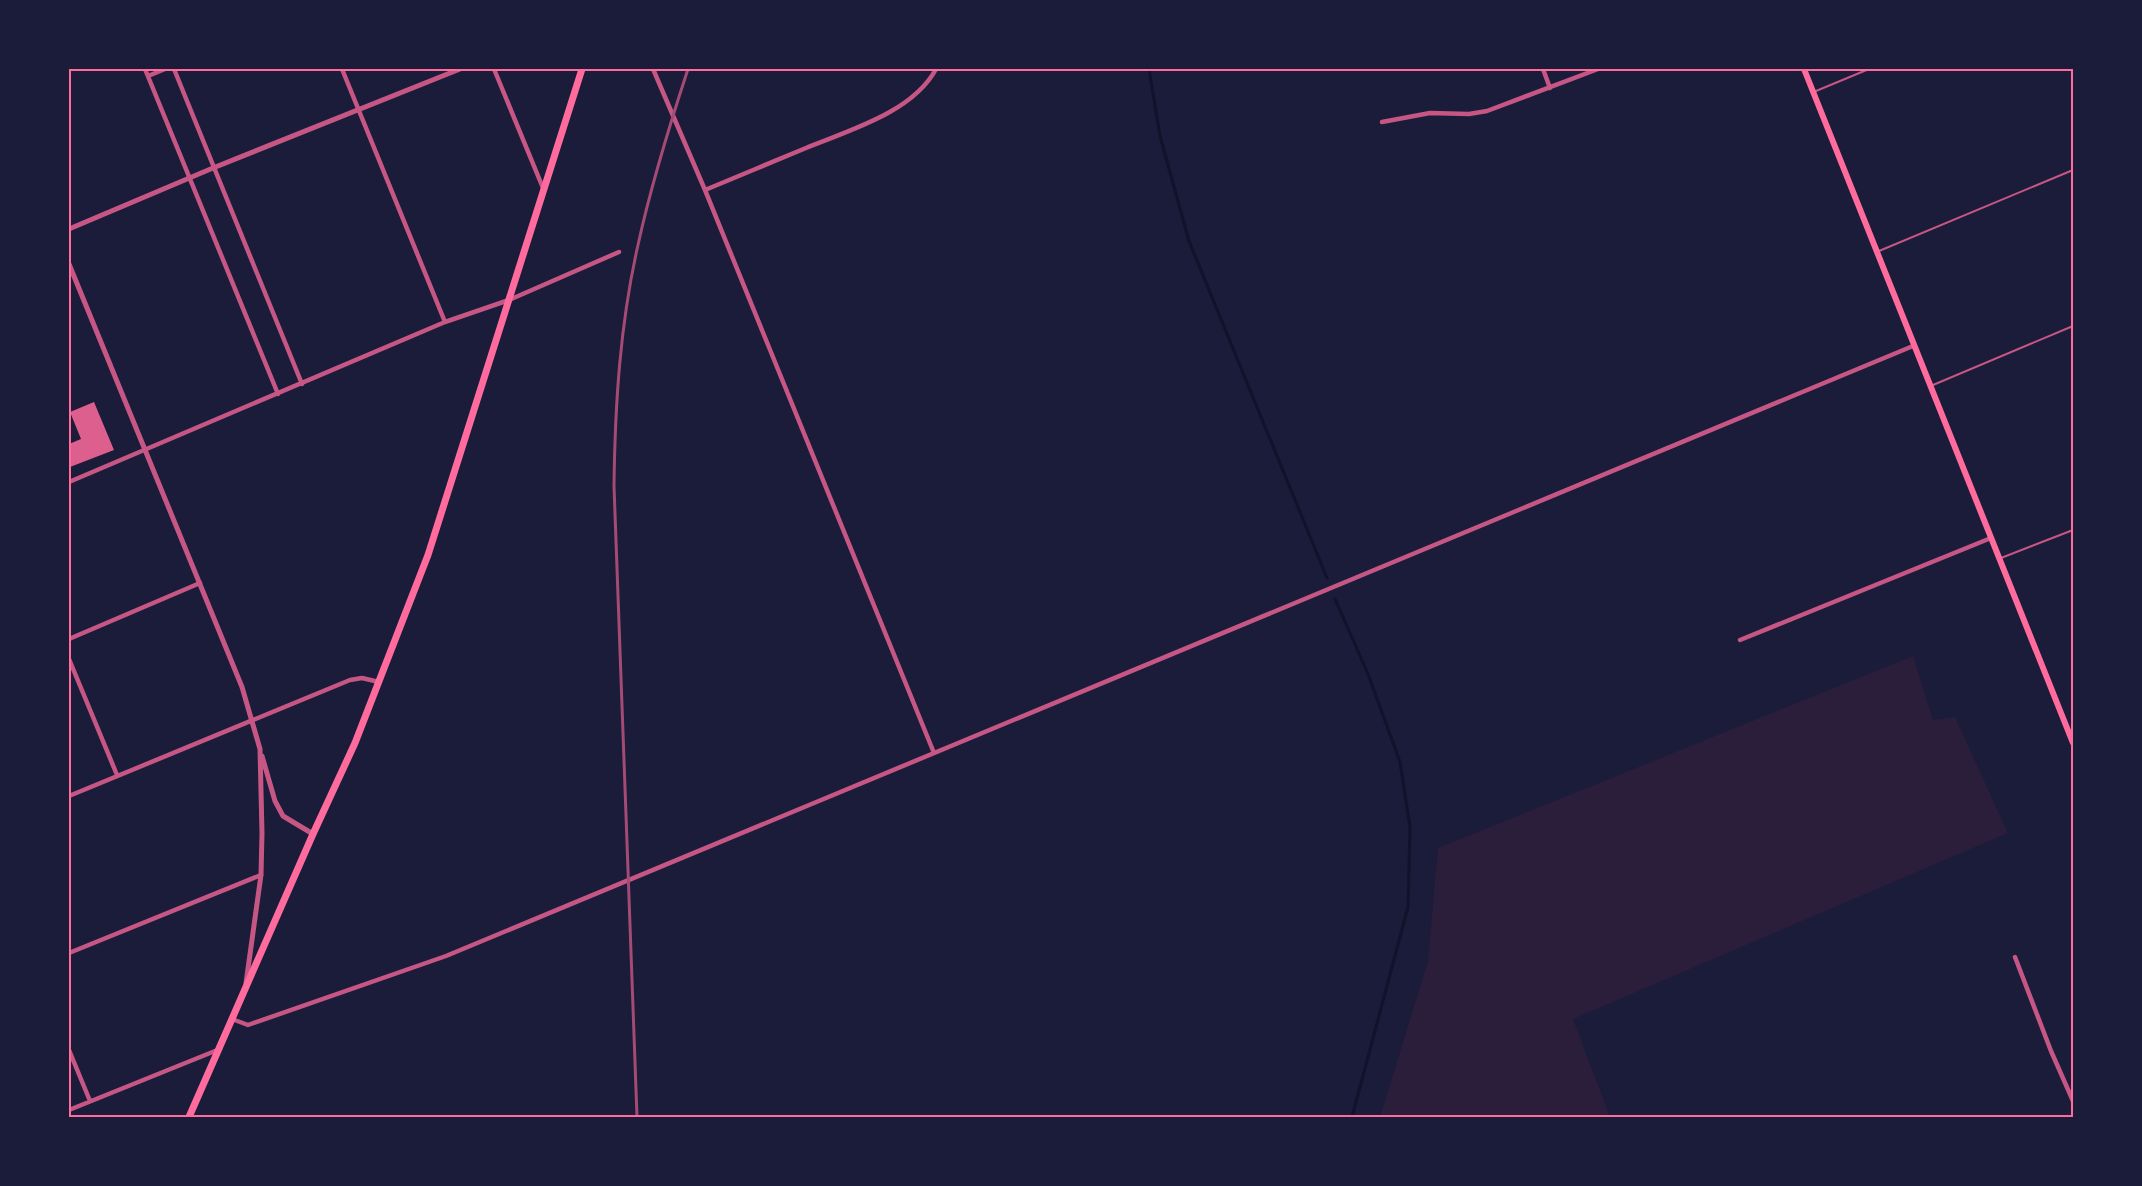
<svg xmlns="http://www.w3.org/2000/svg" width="2142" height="1186" viewBox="0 0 2142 1186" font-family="'Asap Condensed',sans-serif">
<rect width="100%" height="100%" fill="#1b1b3a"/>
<path fill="#2a1e3b" d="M 1913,656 L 1933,720 L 1955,717 L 2008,833 L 1573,1019 L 1610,1117 L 1380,1117 L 1428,961 L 1438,848 Z"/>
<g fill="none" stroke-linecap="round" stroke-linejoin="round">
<path stroke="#12122b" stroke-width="3" d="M 1149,69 L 1160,136 L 1189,241 L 1327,578
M 1335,599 L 1368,674 L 1400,762 L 1410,827 L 1408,907 L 1352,1117"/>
</g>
<path fill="#dd5f8e" d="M 94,402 L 114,450 L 70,467 L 69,444 L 81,439 L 70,412 Z"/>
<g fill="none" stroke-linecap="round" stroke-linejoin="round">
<path stroke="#c65784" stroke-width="2" d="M 1816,91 L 1869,69
M 1879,251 L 2073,170
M 1933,385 L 2073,326
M 2001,558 L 2073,530"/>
<path stroke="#c65784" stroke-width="4.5" d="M 145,69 L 278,394
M 174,69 L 302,384
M 342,69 L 445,322
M 494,69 L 543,188
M 653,69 L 705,190 L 934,753
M 1543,69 L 1550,88
M 148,76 L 165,69
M 1382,122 L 1430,113 L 1469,114 L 1487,111 L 1598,69
M 705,190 C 739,176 772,162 806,148 C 850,130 913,112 936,69
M 69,482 L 445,322 L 509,300 L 619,252
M 69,639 L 200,583
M 1740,640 L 1991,538
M 69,659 L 117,775
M 69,796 L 350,680 L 362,678 L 379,682
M 69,953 L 261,875
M 2015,957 L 2051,1051 L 2073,1101
M 232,1019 L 248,1025 L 446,956 L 1913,346
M 69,1050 L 90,1101
M 69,1110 L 220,1049"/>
<path stroke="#c65784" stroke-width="5" d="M 69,229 L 213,168 L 460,69
M 69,264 L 242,687 L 260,749 L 262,833 L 261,875 L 246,983
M 262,756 L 275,801 L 283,816 L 313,834"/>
<path stroke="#ff6b9d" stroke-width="6" d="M 1804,69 L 2073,743"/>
<path stroke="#ff6b9d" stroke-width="7" d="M 189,1117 L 313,834 L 355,743 L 428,555 L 582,69"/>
<path stroke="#a44b75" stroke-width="3" d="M 637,1117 L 614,486 C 615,405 620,324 638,245 C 651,185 669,127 688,69"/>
</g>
<rect width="2142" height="1186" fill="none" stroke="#1b1b3a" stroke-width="141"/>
<rect x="70" y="70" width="2002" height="1046" fill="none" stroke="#ff6b9d" stroke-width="2"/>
</svg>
